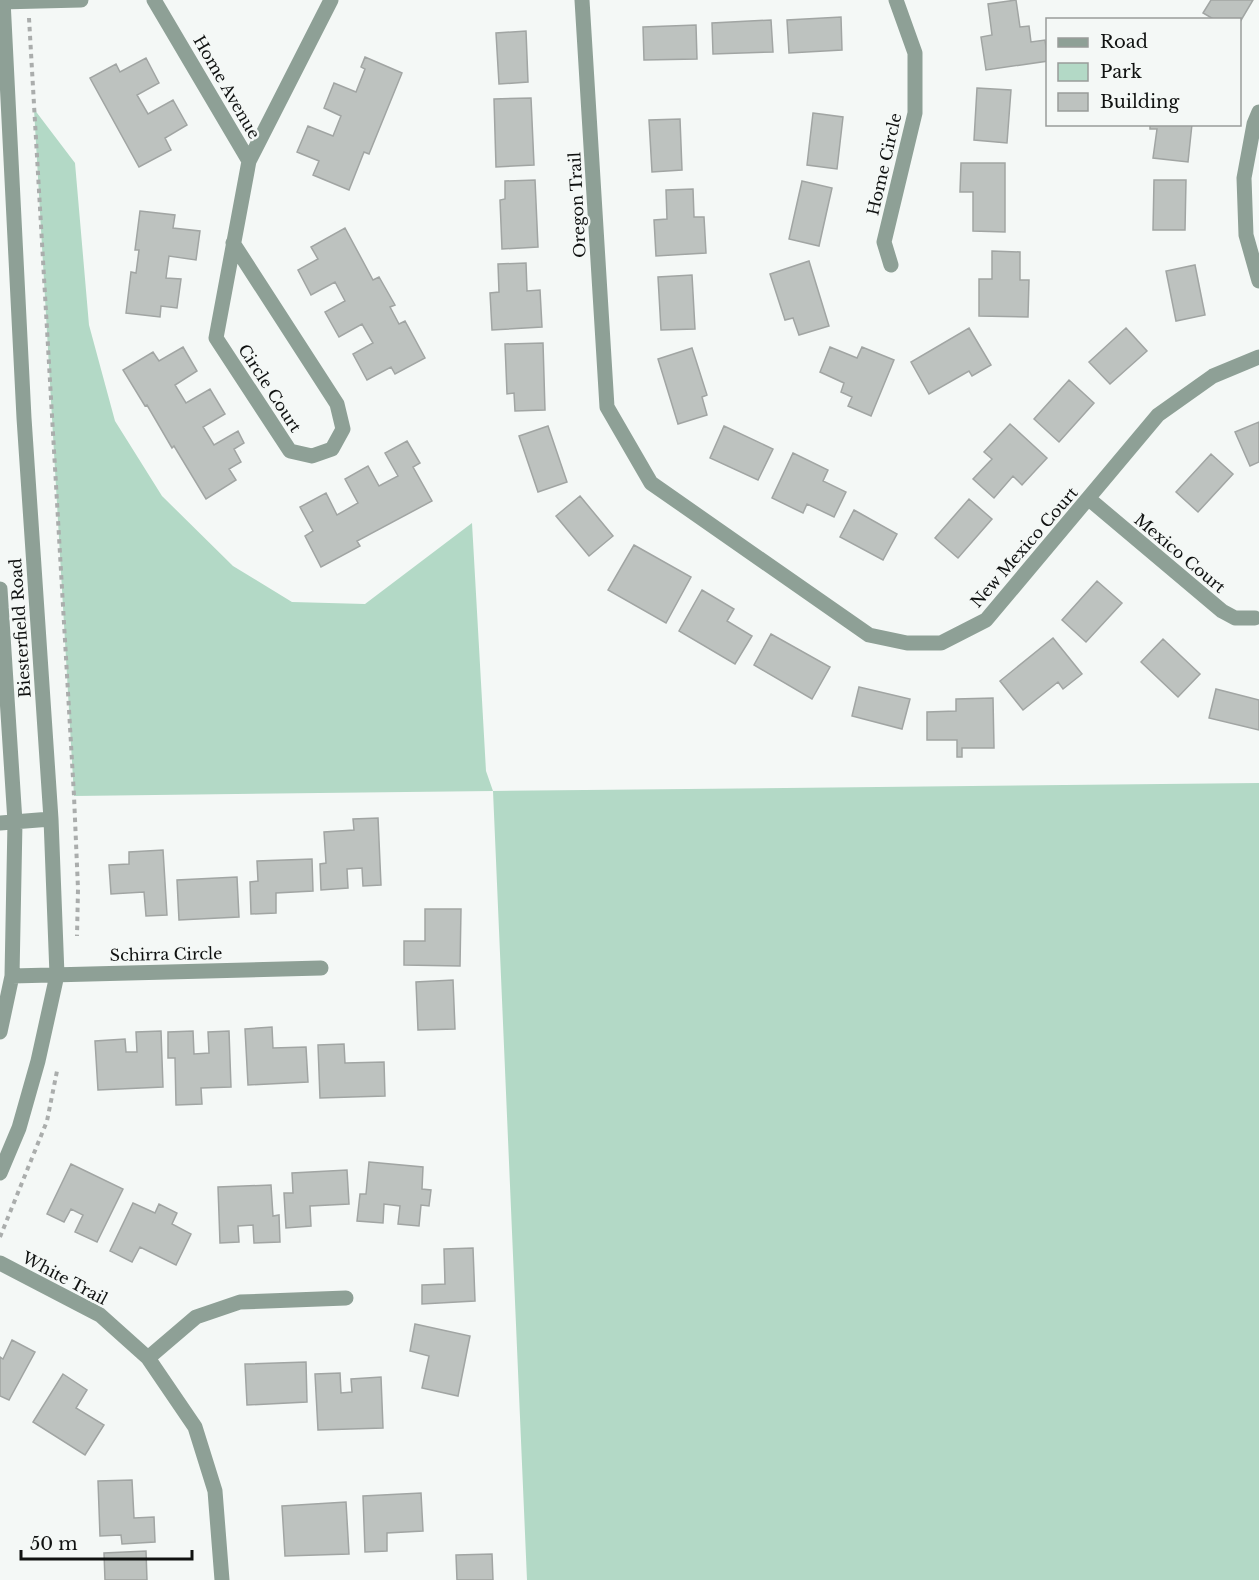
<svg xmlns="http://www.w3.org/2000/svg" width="1259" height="1580" viewBox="0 0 1259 1580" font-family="'Libre Baskerville',serif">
<rect width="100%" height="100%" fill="#f4f8f6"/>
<path fill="#b3d9c6" d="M 34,109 L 75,163 L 89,325 L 115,421 L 162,496 L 233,566 L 292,602 L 365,604 L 472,523 L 486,771 L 493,791 L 1259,783 L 1259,1580 L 527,1580 L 493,791 L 74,796 Z"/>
<path fill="#bdc2bf" stroke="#a1a5a3" stroke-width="1.5" d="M 1016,0 L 1020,27 L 1029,26 L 1031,42 L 1045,40 L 1048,61 L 986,70 L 981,37 L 992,35 L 988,4 Z
M 1211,0 L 1253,0 L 1240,22 L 1240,20 L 1215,20 L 1203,13 Z
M 841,17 L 842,50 L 789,53 L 787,20 Z
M 771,20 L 773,52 L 713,54 L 712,23 Z
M 696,25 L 697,59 L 644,60 L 643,27 Z
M 526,31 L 528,82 L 499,84 L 496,33 Z
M 365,57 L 402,73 L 369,154 L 364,152 L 349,190 L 313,175 L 319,161 L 297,152 L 308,126 L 333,136 L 341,116 L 324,108 L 334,83 L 356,92 L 365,69 L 361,67 Z
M 146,58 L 159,83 L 137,95 L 148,114 L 173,100 L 187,125 L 165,138 L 171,150 L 139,167 L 90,78 L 116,64 L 120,72 Z
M 977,88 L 1011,90 L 1007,143 L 974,140 Z
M 531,98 L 534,165 L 496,167 L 494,99 Z
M 813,113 L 843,117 L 837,169 L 807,165 Z
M 680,119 L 682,170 L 652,172 L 649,120 Z
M 1150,124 L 1192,124 L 1188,162 L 1153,158 L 1157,129 L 1150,129 Z
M 961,163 L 1005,163 L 1005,232 L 973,231 L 973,192 L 960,192 Z
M 535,180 L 538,247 L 502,249 L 500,200 L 505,199 L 505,181 Z
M 1154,180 L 1186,180 L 1185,230 L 1153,230 Z
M 802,181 L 832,188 L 819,246 L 789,239 Z
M 693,189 L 694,217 L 704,217 L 706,253 L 656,256 L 654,220 L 667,219 L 666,190 Z
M 140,211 L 175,215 L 173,228 L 200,231 L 196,260 L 169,256 L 166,278 L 181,279 L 177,308 L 161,306 L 160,317 L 126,313 L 131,272 L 136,273 L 139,250 L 135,250 Z
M 345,228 L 373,280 L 379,277 L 395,305 L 390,307 L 399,324 L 405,321 L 425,358 L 395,374 L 391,367 L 367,380 L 353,354 L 373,343 L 362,324 L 339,337 L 325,312 L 345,301 L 335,282 L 311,295 L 298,270 L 318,259 L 311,247 Z
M 992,251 L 1020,252 L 1020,280 L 1029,280 L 1028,317 L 979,316 L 979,279 L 992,279 Z
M 809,261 L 829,326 L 799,335 L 793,318 L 785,320 L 770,274 Z
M 526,263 L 527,291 L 540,290 L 542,327 L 492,330 L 490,293 L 499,292 L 498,264 Z
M 1195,265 L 1205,315 L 1176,321 L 1166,271 Z
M 692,275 L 695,329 L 661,330 L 658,277 Z
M 969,328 L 991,365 L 972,376 L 969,371 L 929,394 L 911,362 Z
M 1126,328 L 1147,351 L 1110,384 L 1089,362 Z
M 543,343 L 545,410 L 515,411 L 514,393 L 507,394 L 505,344 Z
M 183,347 L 197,371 L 175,385 L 186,403 L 210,389 L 225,414 L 203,427 L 214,445 L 238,431 L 244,443 L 234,449 L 241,462 L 229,469 L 236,480 L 206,499 L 174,446 L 172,448 L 147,405 L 145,406 L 123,370 L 153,352 L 159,361 Z
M 830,347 L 857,358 L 862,347 L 894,360 L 871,416 L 848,406 L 852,397 L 841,392 L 844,383 L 820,372 Z
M 692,348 L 707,395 L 702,397 L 707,415 L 678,424 L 658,359 Z
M 1069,380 L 1094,403 L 1059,442 L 1034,419 Z
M 1259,422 L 1259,462 L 1250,466 L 1235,432 Z
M 1010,424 L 1047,458 L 1022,485 L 1013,476 L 994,498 L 973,479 L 992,459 L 984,452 Z
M 548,426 L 567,482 L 538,492 L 519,436 Z
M 724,426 L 773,449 L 758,480 L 710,458 Z
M 407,441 L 420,463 L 413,467 L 432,501 L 357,541 L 360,546 L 321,567 L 305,536 L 313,531 L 300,507 L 326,493 L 337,515 L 358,503 L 345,479 L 368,466 L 379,486 L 398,476 L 385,453 Z
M 793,453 L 828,470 L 823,481 L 846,492 L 834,517 L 807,504 L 803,513 L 772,498 Z
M 1211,454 L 1233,474 L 1198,512 L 1176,492 Z
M 580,496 L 613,536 L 589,556 L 556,516 Z
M 969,499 L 992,519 L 958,558 L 935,538 Z
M 854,510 L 897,534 L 883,560 L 840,537 Z
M 634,545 L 691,577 L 666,623 L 608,590 Z
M 1097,581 L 1122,603 L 1086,642 L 1062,620 Z
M 702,590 L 734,609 L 727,621 L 752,636 L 735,664 L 679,631 Z
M 771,634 L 830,667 L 812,699 L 754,665 Z
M 1053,638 L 1082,674 L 1063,689 L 1058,682 L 1023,710 L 1000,681 Z
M 1163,639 L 1200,674 L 1178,697 L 1141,662 Z
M 859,687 L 910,699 L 902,729 L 852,716 Z
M 1216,689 L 1259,700 L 1259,730 L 1209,718 Z
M 993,698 L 994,748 L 962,748 L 962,757 L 957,757 L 957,740 L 927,740 L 927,712 L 956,711 L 956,699 Z
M 378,818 L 381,885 L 363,886 L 362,868 L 347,869 L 348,888 L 321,890 L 320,864 L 326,863 L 324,832 L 354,830 L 353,819 Z
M 163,850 L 167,915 L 146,916 L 144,892 L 111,894 L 109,865 L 129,864 L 129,852 Z
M 312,859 L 313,891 L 276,893 L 276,913 L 251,914 L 250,882 L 258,881 L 257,861 Z
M 237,877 L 239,917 L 179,920 L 177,880 Z
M 425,909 L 461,909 L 460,966 L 404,965 L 404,941 L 425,941 Z
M 453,980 L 455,1029 L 418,1030 L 416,982 Z
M 272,1027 L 273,1048 L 306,1047 L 308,1082 L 248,1085 L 245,1029 Z
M 161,1031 L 163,1087 L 98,1090 L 95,1041 L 125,1039 L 126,1052 L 137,1052 L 136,1032 Z
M 193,1031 L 194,1054 L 209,1053 L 208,1032 L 229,1031 L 231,1087 L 201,1088 L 202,1104 L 176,1105 L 175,1058 L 168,1058 L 168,1032 Z
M 344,1044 L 345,1063 L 384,1062 L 385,1096 L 320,1098 L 318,1045 Z
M 369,1162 L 423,1167 L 422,1189 L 431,1190 L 429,1206 L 421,1205 L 419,1226 L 398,1224 L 400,1206 L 384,1204 L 383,1223 L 357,1221 L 360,1194 L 366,1194 Z
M 71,1164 L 123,1189 L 97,1242 L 75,1232 L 83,1215 L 71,1209 L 64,1222 L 47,1214 Z
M 347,1170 L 349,1204 L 310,1206 L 311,1226 L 286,1228 L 284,1193 L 293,1193 L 292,1173 Z
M 271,1185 L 273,1216 L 279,1215 L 280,1242 L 254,1243 L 253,1225 L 238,1226 L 239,1242 L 220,1243 L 218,1187 Z
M 133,1203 L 155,1213 L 159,1204 L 177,1213 L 172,1224 L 191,1234 L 176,1265 L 140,1247 L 132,1262 L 110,1251 Z
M 473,1248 L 475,1301 L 422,1304 L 422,1285 L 445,1284 L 444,1249 Z
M 415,1324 L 470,1336 L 458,1396 L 422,1388 L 429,1356 L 410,1351 Z
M 12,1340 L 35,1352 L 9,1400 L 0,1396 L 0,1357 L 3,1359 Z
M 306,1362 L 307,1402 L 247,1405 L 245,1364 Z
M 340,1373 L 341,1393 L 352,1392 L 351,1379 L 381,1377 L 383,1428 L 318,1430 L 315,1374 Z
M 63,1374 L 87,1390 L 76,1408 L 104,1425 L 85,1455 L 33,1422 Z
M 132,1480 L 134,1518 L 154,1517 L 155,1542 L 122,1544 L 121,1535 L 100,1536 L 98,1481 Z
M 421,1493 L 423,1531 L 387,1533 L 387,1551 L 365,1552 L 363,1496 Z
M 346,1502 L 349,1554 L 285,1556 L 282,1506 Z
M 146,1551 L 147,1580 L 105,1580 L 104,1553 Z
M 492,1554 L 493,1580 L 457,1580 L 456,1555 Z"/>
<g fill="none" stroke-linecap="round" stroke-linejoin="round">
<path stroke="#aaadac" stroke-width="4" stroke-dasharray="4.5 4.5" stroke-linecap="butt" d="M 29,18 L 74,796 L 78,889 L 77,936
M 0,1237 L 47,1121 L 57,1071"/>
<path stroke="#8ea096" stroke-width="15" d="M 154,0 L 249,161 L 331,0
M 582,0 L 607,407 L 651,483 L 869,635 L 907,643 L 941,643 L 986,620 L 1158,415 L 1213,376 L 1259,357
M 0,2 L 81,0
M 1259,112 L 1254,124 L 1244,178 L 1246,235 L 1259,281
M 233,243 L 337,404 L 343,429 L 332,449 L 312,456 L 290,451 L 216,338 L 249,161
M 891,265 L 884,242 L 915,113 L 915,53 L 896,0
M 1089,499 L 1222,611 L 1235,618 L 1255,618
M 0,589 L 15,822 L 12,976 L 0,1032
M 0,823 L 51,819
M 12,976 L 321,968
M 0,1173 L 19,1128 L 38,1061 L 57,975 L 51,819 L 24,418 L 3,0
M 0,1263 L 100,1315 L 148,1358 L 195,1427 L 215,1491 L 222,1580
M 148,1358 L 196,1317 L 240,1302 L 346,1298"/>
</g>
<g text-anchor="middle" stroke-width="5" stroke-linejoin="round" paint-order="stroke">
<g font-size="16" fill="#101211" stroke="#f4f8f6">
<text transform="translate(227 87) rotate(60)" y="6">Home Avenue</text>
<text transform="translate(884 164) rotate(-77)" y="6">Home Circle</text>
<text transform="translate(577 205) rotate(-93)" y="6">Oregon Trail</text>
<text transform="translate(270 388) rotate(57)" y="6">Circle Court</text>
<text transform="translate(1024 547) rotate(-49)" y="6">New Mexico Court</text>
<text transform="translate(1180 553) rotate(40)" y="6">Mexico Court</text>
<text transform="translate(20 628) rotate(-94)" y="6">Biesterfield Road</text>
<text transform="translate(166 954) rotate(-1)" y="6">Schirra Circle</text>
<text transform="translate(65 1278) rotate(28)" y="6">White Trail</text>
</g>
</g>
<rect x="1046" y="18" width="195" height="108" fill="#f4f8f6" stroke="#999c9a" stroke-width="1.5"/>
<rect x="1058" y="38" width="30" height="9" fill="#8ea096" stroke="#999c9a" stroke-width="1.5"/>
<text x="1100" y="48" font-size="18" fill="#101211">Road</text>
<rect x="1058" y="63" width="30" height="18" fill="#b3d9c6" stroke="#999c9a" stroke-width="1.5"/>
<text x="1100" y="78" font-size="18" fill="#101211">Park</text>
<rect x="1058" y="93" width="30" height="18" fill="#bdc2bf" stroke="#999c9a" stroke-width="1.5"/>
<text x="1100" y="108" font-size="18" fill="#101211">Building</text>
<path d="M21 1550v9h171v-9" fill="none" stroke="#101211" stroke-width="3"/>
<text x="30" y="1550" font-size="18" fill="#101211" stroke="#f4f8f6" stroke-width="4.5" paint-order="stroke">50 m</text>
</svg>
